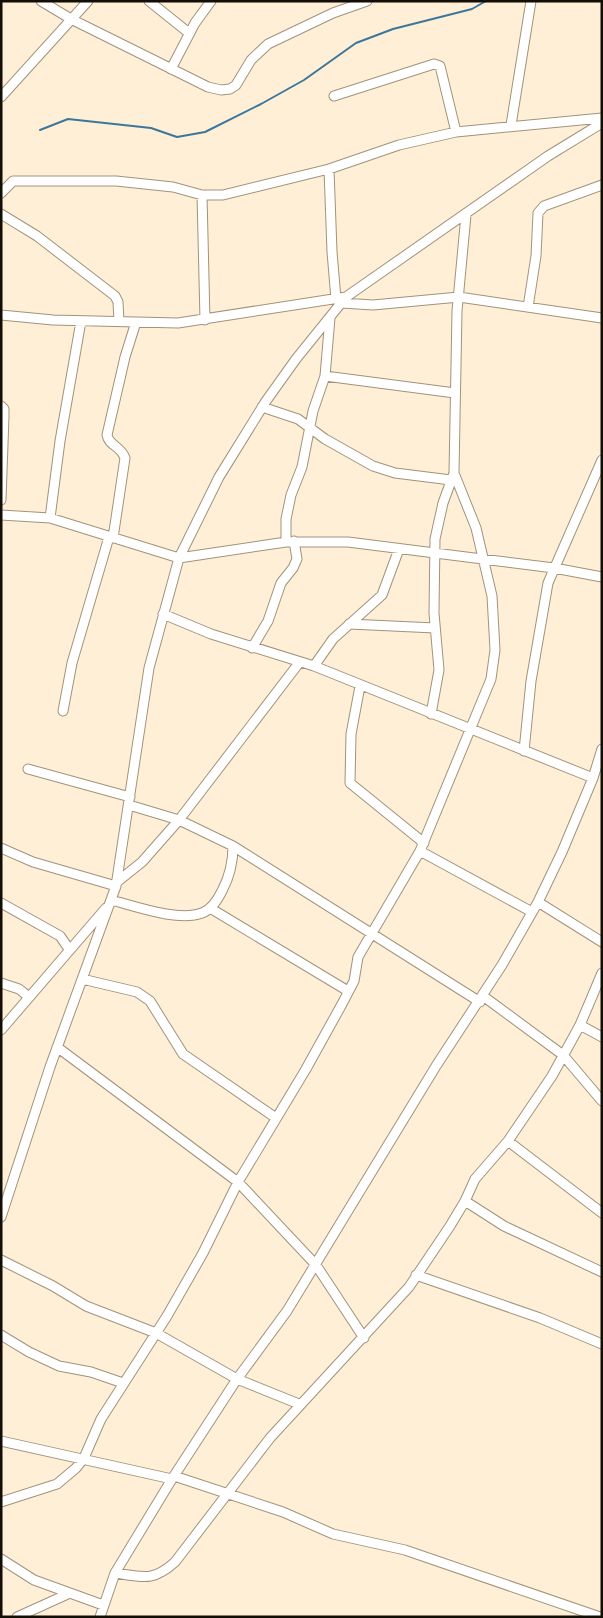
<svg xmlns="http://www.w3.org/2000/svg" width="603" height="1618" viewBox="0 0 603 1618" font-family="Lora,serif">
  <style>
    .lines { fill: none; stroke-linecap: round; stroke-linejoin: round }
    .stream { stroke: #3c779b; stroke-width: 2 }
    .minor-casing { stroke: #a1937b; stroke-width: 11 }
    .minor { stroke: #fff; stroke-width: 9 }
  </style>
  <rect width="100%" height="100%" fill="#ffefd6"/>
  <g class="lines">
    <!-- stream -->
    <path class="stream" d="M40 130 68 119 151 128 177 137 205 132 261 104 304 80 356 43 393 29 472 9 486 1"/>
    <defs>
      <path id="minor" d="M41 1 71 19 208 87 221 90 230 89 236 85 251 60 268 44 333 13 367 1
        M149 1 189 33
        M171 69 195 23 211 1
        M334 96 434 64 440 66 456 132
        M1 97 88 1
        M511 125 531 1
        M329 169 332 252 336 299
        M1 193 13 181H116L173 187 202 195H223L329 169 399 145 456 132 602 118
        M202 195 205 320
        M1 214 37 236 115 296 118 302 119 322
        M342 303 373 305 459 297 602 318
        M528 307 536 256 538 213 544 206 602 185
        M1 315 53 320 178 323 346 297
        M325 376 455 393
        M1 406 4 409V416L1 500
        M262 407 298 419 325 439 373 466 395 473 451 480
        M1 515 50 518 179 558 286 542H348L554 568 602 577
        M50 518 60 441 81 321
        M113 538 125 458C121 446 109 446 107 435L125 357 136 322
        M286 542V519L291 495 302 467 313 411 325 376 330 318
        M163 614 211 634 314 666 593 778
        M349 624 435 628
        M252 648 268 621 281 583 293 568 297 559 294 541
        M314 666 333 639 382 595 399 549
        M360 686 351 734 350 783 424 843
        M63 711 72 663 109 537
        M431 714 439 670 434 613 435 539 443 503 454 473
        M524 751 531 681 548 583 602 460
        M28 769 130 797
        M129 805 179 820 233 846 480 1002
        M1 848 33 862 116 886
        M420 851 532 912
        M117 882 142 862 179 820 299 663
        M111 900C135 906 178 922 202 913 211 910 218 899 222 891 230 876 233 862 233 846
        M538 902 602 942
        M1 903 60 936 69 949
        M210 908 348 991
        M82 979 137 992 150 1001 183 1054 276 1118
        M1 983 19 989 29 997
        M483 996 563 1055 602 1101
        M580 1025 602 1037
        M1 1030 106 908
        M57 1047 238 1182 316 1265 364 1338
        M508 1141 602 1213
        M465 1201 504 1226 602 1272
        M1 1217 50 1067 116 886 149 668 179 558 219 477 266 401 296 359 346 297 548 156 602 123
        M1 1260 53 1286 86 1306 156 1333 237 1379 299 1404
        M416 1275 540 1318 602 1344
        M1 1335 29 1352 59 1366 91 1372 123 1383
        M1 1441 172 1479
        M174 1476 283 1512 333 1534 405 1550 600 1617
        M1 1502 57 1484 76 1468 84 1458 101 1419 167 1316 203 1253 238 1182 306 1069 342 1004 354 981 358 957 420 851 491 679 495 650 492 596 476 528 454 473 457 311 466 215
        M1 1559 34 1580 103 1605
        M115 1573C143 1577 153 1582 175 1562L270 1438 409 1287 450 1226 465 1201 475 1179 508 1141 552 1076 580 1025 602 973
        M17 1617 70 1593
        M100 1617 115 1573 172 1479 237 1379 287 1311 436 1066 502 965 538 902 562 852 593 778 602 749"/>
    </defs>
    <!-- minor casing -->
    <use href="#minor" class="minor-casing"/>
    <!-- minor -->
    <use href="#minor" class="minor"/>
  </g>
  <!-- border -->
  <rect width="603" height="1618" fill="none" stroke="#120d05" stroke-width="5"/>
</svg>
